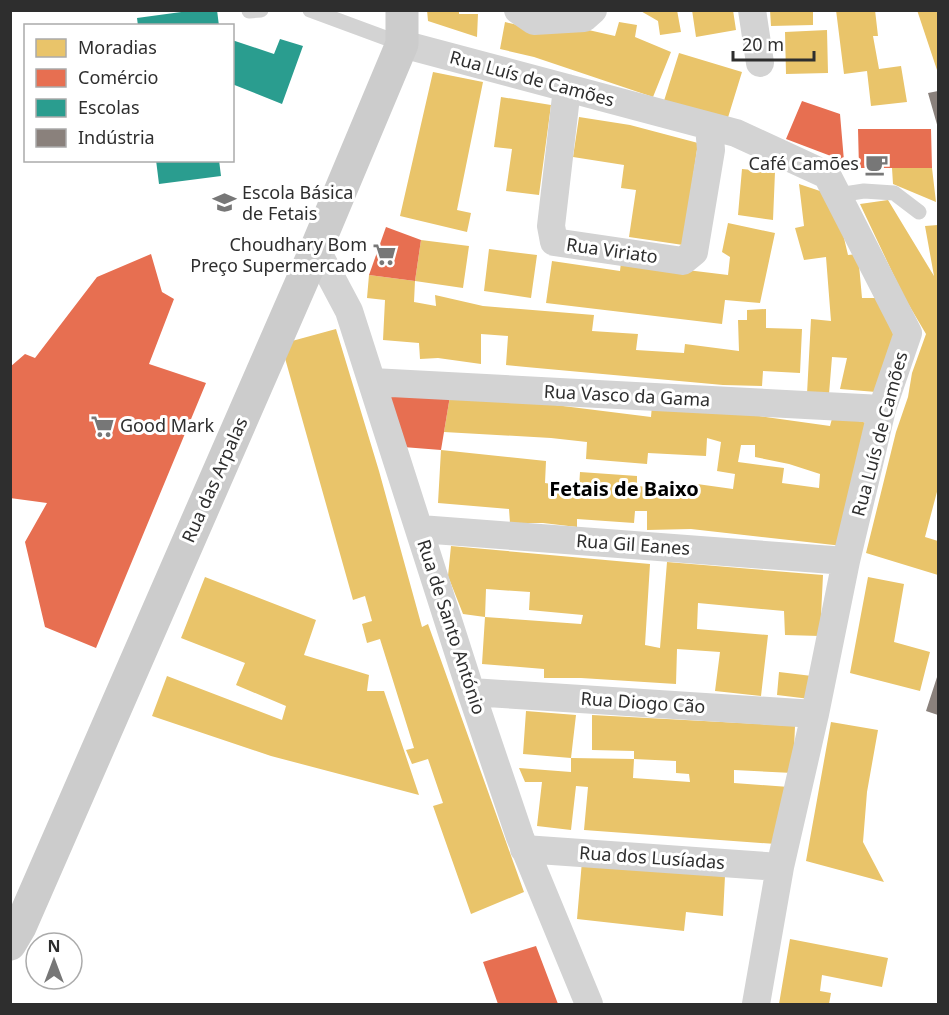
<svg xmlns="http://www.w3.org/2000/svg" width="949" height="1015" viewBox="0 0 949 1015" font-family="'Noto Sans',sans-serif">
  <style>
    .homes { fill: #e9c46a; fill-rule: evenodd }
    .shops { fill: #e76f51 }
    .schools { fill: #2a9d8f }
    .industry { fill: #8a817c }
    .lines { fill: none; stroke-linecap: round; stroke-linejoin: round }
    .lane { stroke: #d3d3d3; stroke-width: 15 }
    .street { stroke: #d3d3d3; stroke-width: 28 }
    .secondary { stroke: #ccc; stroke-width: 33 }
    .labels { text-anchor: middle; stroke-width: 6; stroke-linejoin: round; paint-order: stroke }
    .street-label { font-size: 18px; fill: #2e2e2e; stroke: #fff }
    .poi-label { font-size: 18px; fill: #2e2e2e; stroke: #fff; text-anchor: end }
    .neighbourhood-label { font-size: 20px; font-weight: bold; fill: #000; stroke: #fff }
  </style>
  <rect width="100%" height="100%" fill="#fff"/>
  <!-- homes -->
  <path class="homes" d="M427 10H459V14H478L477 37 428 21Z
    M639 10H677L681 32 660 35 658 21Z
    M692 10H733L736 30 696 37Z
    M770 10H813V25L771 26Z
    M836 10H875L878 36H873L879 69 901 66 907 102 871 106 867 71 844 74Z
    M917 10H938V73Z
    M505 22 540 30 562 24 615 36 619 22 637 25 635 37 671 52 653 97 534 57 500 49Z
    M827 30 828 73 786 74 785 32Z
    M679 53 742 72 726 124 663 104Z
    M433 72 483 82 457 210 471 213 467 232 400 216Z
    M501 97 551 105 539 195 506 191 512 149 494 147Z
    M579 117 630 125 698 143 683 245 629 237 636 190 621 188 624 165 573 157Z
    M892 168H932L936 202 893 184Z
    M742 169 775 172 773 220 738 215Z
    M799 184 823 192 840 221 848 255 858 254 862 298H879L895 339 876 392 840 389 847 358 832 357 829 394H807L811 319 831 321 826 257 804 260 795 228 804 226Z
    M888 200 934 276 925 226 938 225V488L925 537 938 541V575L866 553 896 432 908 397 912 373 926 334 903 295 860 204Z
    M728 223 775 233 760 303 725 300 722 324 546 303 552 261 620 271 621 262 728 275 730 257 722 252Z
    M421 240 469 246 463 288 415 281Z
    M489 249 537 255 531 298 484 291Z
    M369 275 415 281 414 302 436 306 435 295 483 306 594 315 592 331 638 334 636 350 684 353 685 344 739 351 738 320H747V310L766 309V328L802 329 800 373 763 371 762 386 723 385 526 367 506 365 508 336 481 334V364L438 358 420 359 419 343 383 340 385 300 367 298Z
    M336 329 379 471 422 627 428 624 524 892 471 914 433 806 443 803 428 759 412 764 406 750 414 748 380 639 367 643 362 624 372 621 365 596 353 600 281 344Z
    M450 396 555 405 651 417 652 405 759 416 830 426 833 415 867 423 843 546 691 529 647 530V511H635L634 523 577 519V527L543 523H510L509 509 438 503 441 450 546 461 545 483 579 488 580 472 637 476V486L696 491 697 484 733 489 735 474 717 471 721 442 707 438 706 456 648 453 647 464 586 459 587 442 551 438 444 432ZM741 445H755V457L789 464 820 474 819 488 782 483 784 468 738 462Z
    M451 546 650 564 645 645 660 648 667 562 823 575 820 636 785 635 784 611 698 603 697 629 768 635 761 696 715 691 720 652 677 649 676 684 581 678H544V669L482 664 485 617 581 624 583 615 529 610 530 592 486 589 485 617 463 614 448 576Z
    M205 577 316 620 304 655 369 675 367 691H384L419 795 271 756 152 716 167 676 282 720 286 706 236 685 245 663 181 638Z
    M868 577 904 584 894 642 930 652 920 691 850 673Z
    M779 672 812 676 810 699 777 695Z
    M526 711 576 715 571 758 523 754Z
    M592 715 795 726 793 773 734 770V783L789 787 776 844 584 830 588 787 576 786 571 830 537 826 542 782H525L519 768 571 772V758L634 759 633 778 690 782 689 774 676 773V761L634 759V751L592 750Z
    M831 722 878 730 867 792 863 842 884 882 806 861Z
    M582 861 725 876 723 916 686 912 684 931 577 919Z
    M790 939 888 958 882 987 822 975 820 991 831 993 829 1004H779Z"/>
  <!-- shops -->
  <path class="shops" d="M802 101 840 114 844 161 786 139Z
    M858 129H931L932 168H859Z
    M386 227 421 240 415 281 369 275Z
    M151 254 162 292 174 299 149 364 206 383 96 648 45 627 25 542 47 503 10 498V367L25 354 35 358 97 277Z
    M389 391 450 396 441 450 403 447Z
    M536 946 558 1004H498L483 962Z"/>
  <!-- schools -->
  <path class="schools" d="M196 10H217L219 26H138L137 18Z
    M280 39 303 46 282 104 232 84V40L274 54Z
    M156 160H219L221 176 159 184Z"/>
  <!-- industry -->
  <path class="industry" d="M938 91V128L928 93Z
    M938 674V715L926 711Z"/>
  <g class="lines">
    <!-- lane -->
    <path class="lane" d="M310 10 402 44
      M249 11 261 10
      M838 195 864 191 894 193 919 212"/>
    <!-- street -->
    <path class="street" d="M518 10 534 21 584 18 593 10
      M752 10 760 63
      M402 44 736 133 827 175 908 333 882 409 846 561 815 714 780 867 756 1004
      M567 88 551 226 554 242 683 261 694 252 711 150 709 126
      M316 249 349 311 471 692 520 837 589 1004
      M372 382 882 409
      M420 529 846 561
      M471 692 815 714
      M524 849 780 867"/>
    <!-- secondary -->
    <path class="secondary" d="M10 944 20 927 316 249 402 44V10"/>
  </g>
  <!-- icons -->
  <defs>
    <symbol id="cafe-bare" viewBox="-9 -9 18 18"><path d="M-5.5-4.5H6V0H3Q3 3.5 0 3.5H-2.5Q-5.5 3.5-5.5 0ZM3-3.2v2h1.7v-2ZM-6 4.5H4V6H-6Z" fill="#777" stroke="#fff" stroke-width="2.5" paint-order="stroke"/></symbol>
    <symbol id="school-bare" viewBox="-9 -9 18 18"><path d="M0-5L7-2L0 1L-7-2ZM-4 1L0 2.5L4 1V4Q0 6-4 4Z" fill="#777" stroke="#fff" stroke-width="2.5" paint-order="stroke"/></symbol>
    <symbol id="supermarket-bare" viewBox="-9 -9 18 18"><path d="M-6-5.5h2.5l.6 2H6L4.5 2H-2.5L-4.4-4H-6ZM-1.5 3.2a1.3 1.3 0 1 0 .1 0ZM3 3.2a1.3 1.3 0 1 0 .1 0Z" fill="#777" stroke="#fff" stroke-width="2.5" paint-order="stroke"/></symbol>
  </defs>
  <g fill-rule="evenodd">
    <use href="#cafe-bare" x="860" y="148" width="33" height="33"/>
    <use href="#school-bare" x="208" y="186" width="33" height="33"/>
    <use href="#supermarket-bare" x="368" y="238" width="33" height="33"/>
    <use href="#supermarket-bare" x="86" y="410" width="33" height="33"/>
  </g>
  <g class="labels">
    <!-- street labels -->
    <g class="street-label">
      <text transform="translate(532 79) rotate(15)" y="6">Rua Luís de Camões</text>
      <text transform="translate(612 251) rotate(8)" y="6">Rua Viriato</text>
      <text transform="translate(627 396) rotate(3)" y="6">Rua Vasco da Gama</text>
      <text transform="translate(880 434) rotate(-75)" y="6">Rua Luís de Camões</text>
      <text transform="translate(215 480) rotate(-66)" y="6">Rua das Arpalas</text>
      <text transform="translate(633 545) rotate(4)" y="6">Rua Gil Eanes</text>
      <text transform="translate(451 627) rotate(72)" y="6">Rua de Santo António</text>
      <text transform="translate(643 703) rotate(4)" y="6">Rua Diogo Cão</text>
      <text transform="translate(652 858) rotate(4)" y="6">Rua dos Lusíadas</text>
    </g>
    <!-- poi labels -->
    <g class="poi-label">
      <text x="859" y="170">Café Camões</text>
      <text x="242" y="199" text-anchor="start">Escola Básica<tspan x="242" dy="21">de Fetais</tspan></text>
      <text x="367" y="251">Choudhary Bom<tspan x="367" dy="21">Preço Supermercado</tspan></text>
      <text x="120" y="432" text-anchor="start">Good Mark</text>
    </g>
    <!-- neighbourhood labels -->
    <g class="neighbourhood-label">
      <text x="624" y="496">Fetais de Baixo</text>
    </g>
  </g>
  <!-- border -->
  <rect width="949" height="1015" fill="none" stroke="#2e2e2e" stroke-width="24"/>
  <!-- legend -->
  <rect x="24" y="24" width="210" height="138" fill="#ffffff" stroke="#ababab" stroke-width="1.5"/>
  <rect x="36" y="39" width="30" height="18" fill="#e9c46a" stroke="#ababab" stroke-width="1.5"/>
  <text x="78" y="54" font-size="18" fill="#2e2e2e">Moradias</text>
  <rect x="36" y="69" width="30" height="18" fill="#e76f51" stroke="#ababab" stroke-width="1.5"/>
  <text x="78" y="84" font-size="18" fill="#2e2e2e">Comércio</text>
  <rect x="36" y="99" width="30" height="18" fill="#2a9d8f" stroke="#ababab" stroke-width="1.5"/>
  <text x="78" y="114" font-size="18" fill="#2e2e2e">Escolas</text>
  <rect x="36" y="129" width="30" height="18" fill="#8a817c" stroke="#ababab" stroke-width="1.5"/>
  <text x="78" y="144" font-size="18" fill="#2e2e2e">Indústria</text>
  <!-- north arrow -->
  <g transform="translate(54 961)"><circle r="28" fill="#ffffff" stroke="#ababab" stroke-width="1.5"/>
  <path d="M0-4.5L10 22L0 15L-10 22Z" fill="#777777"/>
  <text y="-9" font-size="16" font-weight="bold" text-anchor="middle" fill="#2e2e2e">N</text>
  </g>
  <!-- scale -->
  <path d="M733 51v9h81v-9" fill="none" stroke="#2e2e2e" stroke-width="3"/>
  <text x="742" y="51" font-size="18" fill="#2e2e2e" stroke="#ffffff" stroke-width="4.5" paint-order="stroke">20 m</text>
</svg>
